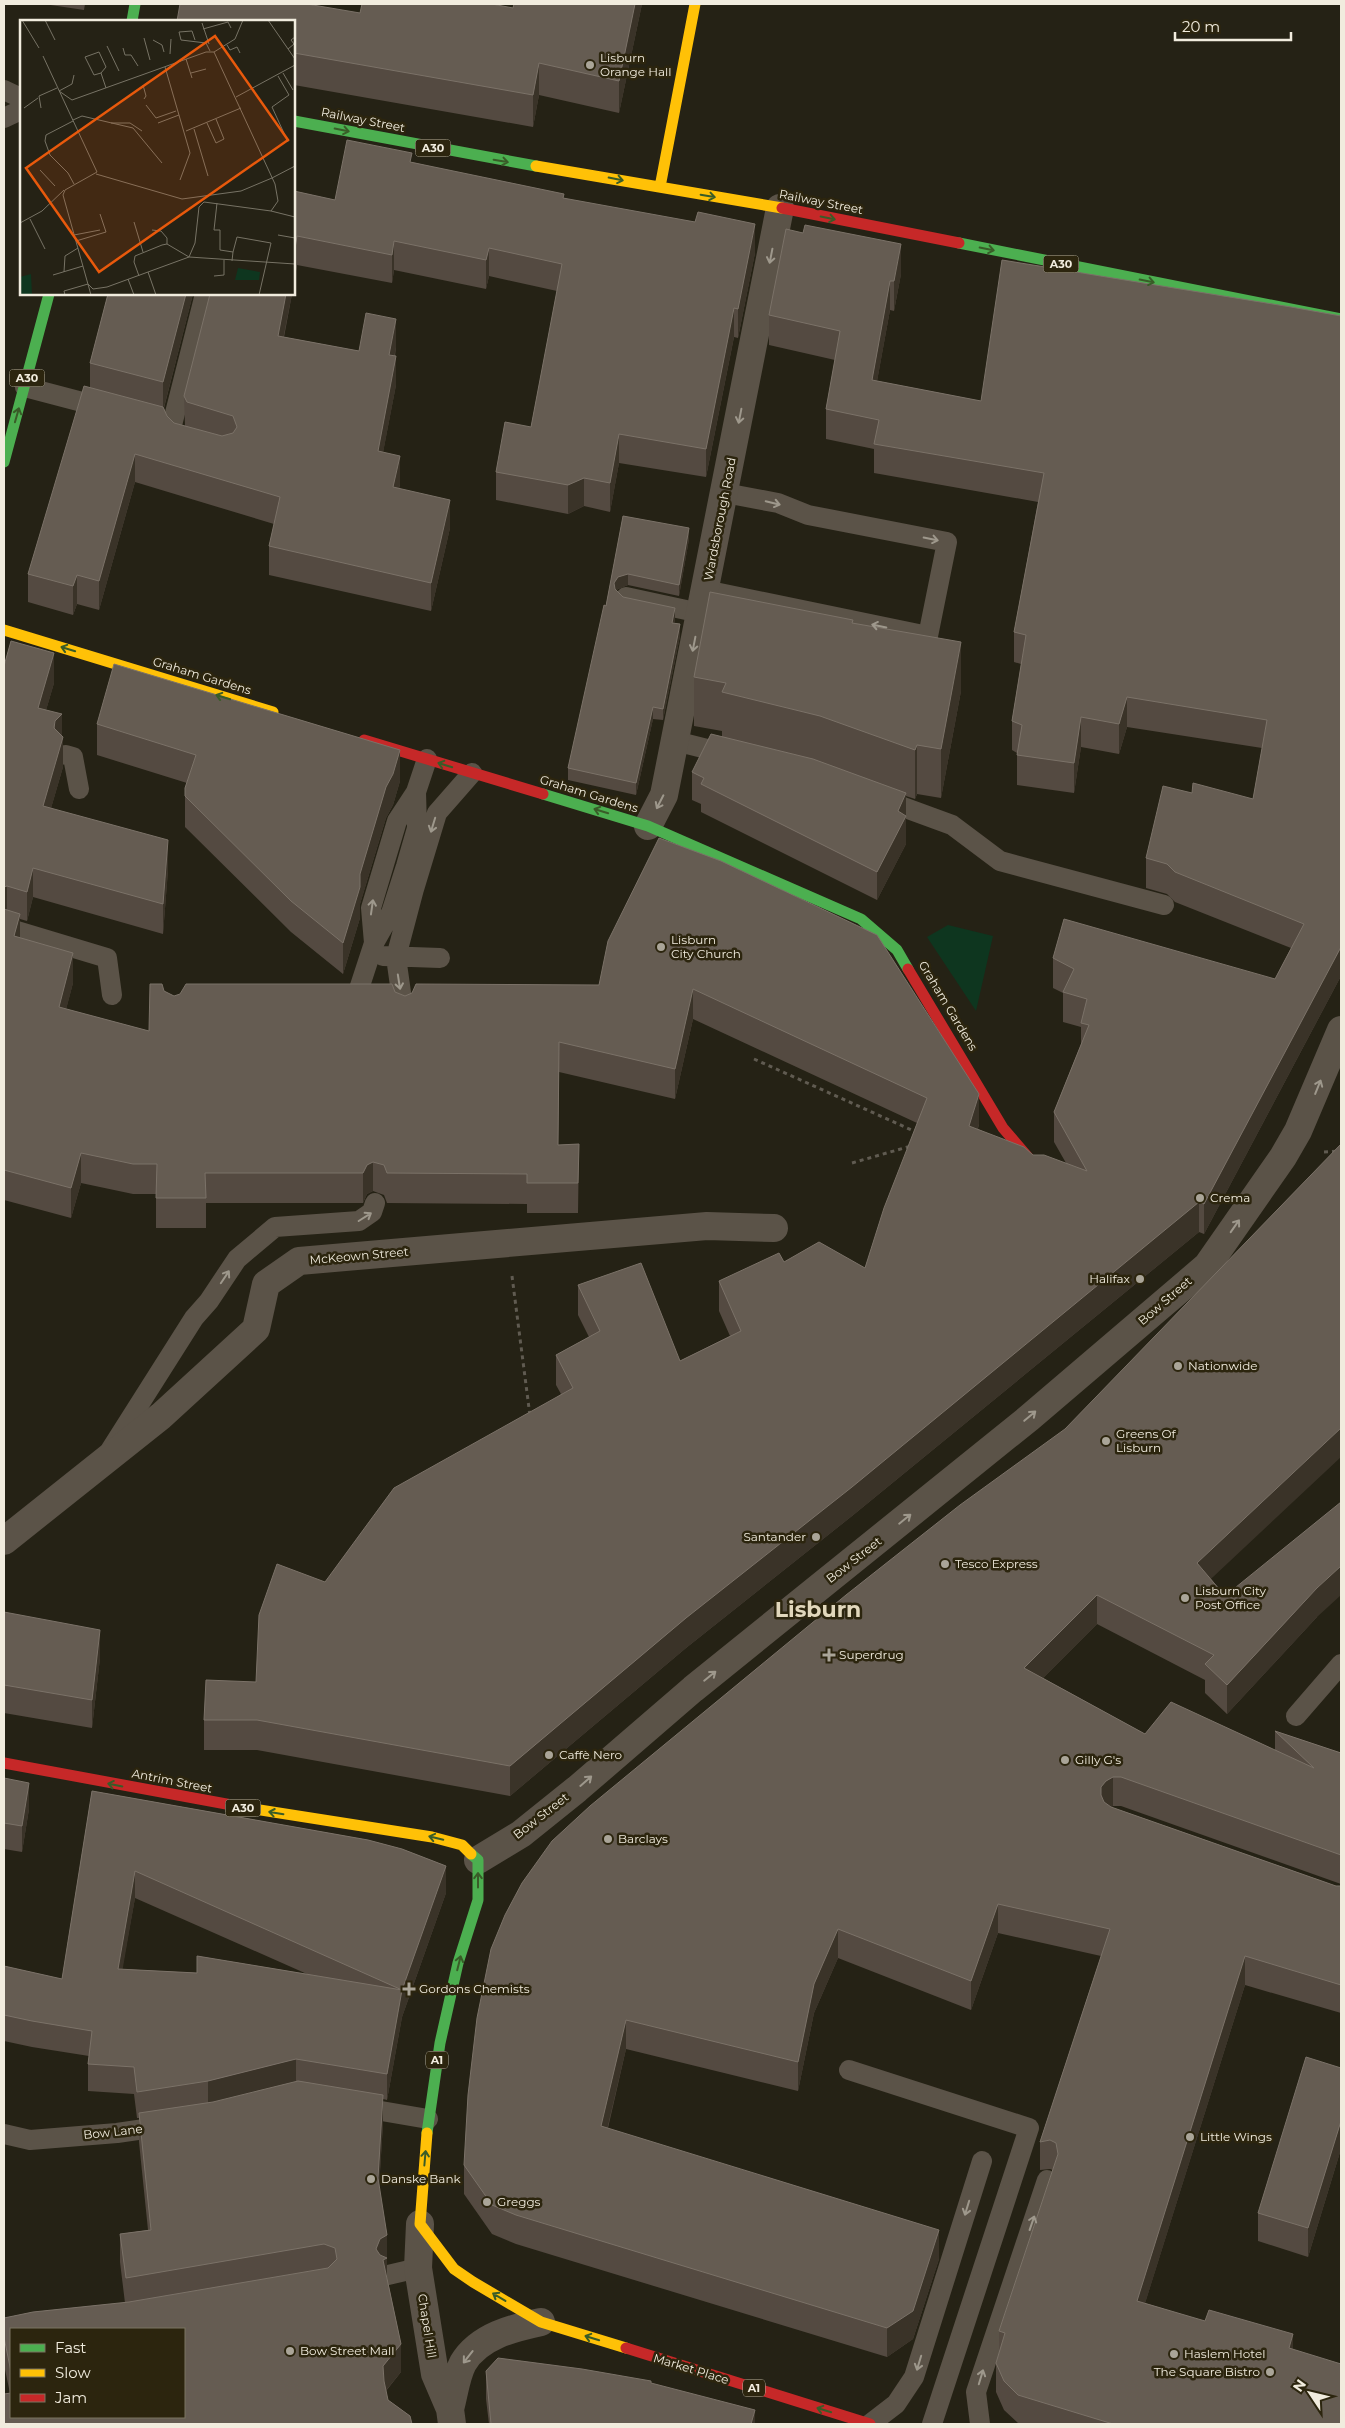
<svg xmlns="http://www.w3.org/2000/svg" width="1345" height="2428" viewBox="0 0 1345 2428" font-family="Montserrat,sans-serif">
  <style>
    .green { fill: #0e361f }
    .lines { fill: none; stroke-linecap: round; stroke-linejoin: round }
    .path { stroke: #605b51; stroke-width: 3; stroke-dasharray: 4 4; stroke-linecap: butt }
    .lane { stroke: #5b5348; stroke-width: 20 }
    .street { stroke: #5b5348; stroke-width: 28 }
    .fast { stroke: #4caf50; stroke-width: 11 }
    .slow { stroke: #ffc107; stroke-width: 11 }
    .jam { stroke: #c62828; stroke-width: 11 }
    .wall { fill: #544a41; fill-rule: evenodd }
    .shaded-wall { fill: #3a3328 }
    .building { fill: #655c52; stroke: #7b7268; fill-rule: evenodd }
    .oneway { stroke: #395c28 }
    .oneway2 { stroke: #9e988c }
    .poi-dot { fill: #aaa598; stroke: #2c250e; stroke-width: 2 }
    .labels { text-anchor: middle; stroke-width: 5; stroke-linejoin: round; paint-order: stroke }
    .shield { fill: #2c250e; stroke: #b6b0a0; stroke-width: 1 }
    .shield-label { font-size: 11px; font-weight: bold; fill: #f1ecde }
    .poi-label { font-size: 12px; fill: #f1ecde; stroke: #2c250e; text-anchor: start }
    .street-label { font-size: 12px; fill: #f1ecde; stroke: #2c250e }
    .town-label { font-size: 22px; font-weight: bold; fill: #e1d7bc; stroke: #2c250e }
    .inset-road { fill: none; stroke: #777365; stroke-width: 1 }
    .view { fill: #e8590c; fill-opacity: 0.15; stroke: #e8590c; stroke-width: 2.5 }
    .inset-edge { fill: none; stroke: #f1ecde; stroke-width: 2.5 }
  </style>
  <rect width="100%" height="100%" fill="#252215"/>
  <!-- green -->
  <path class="green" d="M948 925 993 936 976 1011 927 937Z"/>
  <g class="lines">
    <!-- path -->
    <path class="path" d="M754 1059 916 1132
      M1324 1152 1341 1151
      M852 1163 911 1146
      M512 1276 530 1416"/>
    <!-- lane -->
    <path class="lane" d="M4 90 21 98
      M4 118 21 110
      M25 387 105 408
      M172 425 205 294
      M705 590 928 636 947 542 808 515 778 503 725 493
      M626 597 700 613
      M675 741 731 755
      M66 755 73 757 79 789
      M881 799 952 825 1000 861 1164 905
      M4 927 107 958 112 995
      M374 943 391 913 406 866 417 828 416 792 427 759
      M383 956 440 958
      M346 1001H355L374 943 371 908 397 821 416 792
      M404 1014 396 957 414 889 437 813 472 773
      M111 1449 194 1318 209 1301 237 1259 275 1227 359 1221 372 1212 375 1203
      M1296 1716 1341 1664
      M849 2070 1029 2128 932 2424
      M358 2107 428 2119
      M4 2134 30 2140 117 2133 165 2126
      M388 2275 418 2268
      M870 2424 896 2404 914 2377 982 2161
      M980 2424 976 2392 1047 2180"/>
    <!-- street -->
    <path class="street" d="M648 826 664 795 780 208
      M4 1541 161 1416 256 1329 266 1284 299 1261 707 1226 774 1228
      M478 1860 521 1834 577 1789 693 1689 1029 1418 1207 1266 1283 1157 1298 1131 1341 1030
      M420 2224 418 2268 435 2374 450 2409 452 2424
      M450 2409C454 2395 456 2376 463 2363 479 2336 513 2328 541 2322"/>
    <!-- fast -->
    <path class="fast" d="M132 21 135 4
      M294 121 536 166
      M959 243 1341 319
      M4 462 49 294
      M543 794 648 826 861 919 897 950 908 969
      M427 2133 440 2043 458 1963 478 1900V1860L471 1854"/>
    <!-- slow -->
    <path class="slow" d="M536 166 782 208
      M660 187 695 4
      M4 630 273 712
      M248 1808 432 1837 462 1845 471 1854
      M427 2133 420 2224 454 2269 473 2282 541 2322 626 2348"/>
    <!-- jam -->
    <path class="jam" d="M782 208 959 243
      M364 740 543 794
      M908 969 1003 1128 1039 1170
      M4 1763 248 1808
      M626 2348 870 2424"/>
  </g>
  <!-- wall -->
  <path class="wall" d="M44 4H85L84 10Z
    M514 4H642L619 113 539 95 533 127 294 85V21L360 13 513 8Z
    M412 162 564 198 755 253 738 338 734 337 706 477 619 463 610 512 584 506 568 514 496 500V472L531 427 557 291 489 276 486 289 394 270 392 283 297 265 294 283V191L335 200Z
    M901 274 894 311 890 310 877 381 981 401 1341 316V976L1204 1234 1199 1232 852 1516 686 1648 510 1796 257 1750H204V1720L256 1682 325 1582 561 1394 556 1385V1355L589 1337 578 1315V1285L680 1361 730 1336 719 1311V1281L784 1262 865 1268 917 1123 693 1019 675 1099 559 1072 558 1145 579 1144 578 1213H527V1204L387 1203 384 1195 373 1191 367 1194 363 1203H206V1228H156V1194H133L81 1183 71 1218 4 1200V666L54 683 46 710 62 736 63 767 51 808 168 870 163 934 33 897 27 921 20 919V937L73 983 66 1009 149 1031 164 991 174 996 395 992 405 996 599 985 659 838 979 1124 978 1129 1033 1155 1066 1163 1054 1142V1112L1081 1044V1027L1063 1022V993L1053 988V958L1275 979 1291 948 1175 902 1167 894 1146 888V858L1192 793 1253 799 1262 748 1127 727 1119 754 1081 747 1074 793 1017 785V753L1012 750V721L1021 664 1014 662V632L1038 502 874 473V449L826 439V409L835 360 769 345V315Z
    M108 294H193L164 408 167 416 174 423 185 426 184 396 292 294 284 337 359 351 396 347 395 356 396 385 383 452 400 484 399 489 450 528 431 611 269 575V546L274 524 135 482 99 610 77 604 73 615 28 602V574L90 388V363Z
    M623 516 689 539 679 596 628 585 618 589 616 591 623 597 675 620 674 623 680 636 663 720 653 719 636 795 568 780V768L606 606Z
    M853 623 961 691 941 798 917 794 915 799 906 796V844L877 900 701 812V804L692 800V772L722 737V731L694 726V677Z
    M97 724 400 781 393 805 386 818 360 904V918L343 974 291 932 185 827V788L187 783 97 755Z
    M1211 1579 1225 1596 1317 1617 1227 1714 1205 1693V1680L1097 1624 1043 1678 1145 1734 1275 1750V1731L1341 1753V1884L1121 1806H1113L1111 1807 1336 1886H1341V2013L1245 1985 1145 2303 1293 2349 1341 2424H1021L1018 2423 1004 2410 996 2392V2363L999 2353V2331L1053 2170 1050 2169 1040 2170V2142L1101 1956 998 1933 971 2010 838 1958 814 2013 798 2091 626 2049 608 2128 939 2259 913 2339 887 2357 516 2244 492 2234 464 2194V2165L846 1595Z
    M4 1612 100 1658 92 1728 4 1713Z
    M4 1778 29 1809 22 1852 4 1849Z
    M92 1791 368 1840 402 1849 446 1866V1893L402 2017 387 2100 383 2099V2123L379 2187 387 2235V2277L401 2344V2372L386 2391 388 2400 410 2416 412 2424H4V2394L10 2393 4 2365V2318L33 2312 125 2303 120 2262V2234L148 2230 139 2142V2118H137L134 2094 88 2091V2064L89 2056 32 2047 4 2041V1966L62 1979ZM135 1898 307 1974 197 1956V1973L122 1969ZM11 2329H184V2417H11Z
    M1341 2068V2149L1308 2257 1258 2241V2213Z
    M486 2371 651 2383 755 2424H489L486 2399Z"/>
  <!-- shaded-wall -->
  <path class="shaded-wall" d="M635 4H642L619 113V81Z
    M539 63V95L533 127V95Z
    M755 224V253L738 338V309Z
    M297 236V265L294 283V254Z
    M394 241V270L392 283V255Z
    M901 244V274L894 311V281Z
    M489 248V276L486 289V260Z
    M890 281V310L872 409V380Z
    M186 294H193L163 411V382Z
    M286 294H292L278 364V336Z
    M734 308V337L706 477V449Z
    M396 319V347L389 384V355Z
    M396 356V385L378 479V451Z
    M619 434V463L610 512V483Z
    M135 454V482L99 610V581Z
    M400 456V484L393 516V487Z
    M584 478V506L568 514V485Z
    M450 500V528L431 611V583Z
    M689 528V539L679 596V585Z
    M628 574V585L618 589 614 595V583L618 577Z
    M77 575V604L73 615V586Z
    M675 608V620L672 634V623Z
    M680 624V636L663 720V709Z
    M961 642V691L941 798V749Z
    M54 653V683L38 738V708Z
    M1127 697V727L1119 754V724Z
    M653 707V719L636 795V783Z
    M62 714V741L63 737V767L43 836V806L55 751V721Z
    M1081 717V747L1074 793V763Z
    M917 745V794L915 799V750Z
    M400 750V781L393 805 386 818 360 904V918L343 974V943L360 874 386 787Z
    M906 793V844L877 900V872L898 811Z
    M168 840V870L163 934V904Z
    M33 868V897L27 921V892Z
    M7 886V916H4V887Z
    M20 914V944L14 936Z
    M1341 947V976L1204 1234V1204Z
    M73 953V983L59 1037V1007Z
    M693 989V1019L675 1099V1069Z
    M979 1094V1124L969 1156V1126Z
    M81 1153V1183L71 1218V1188Z
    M373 1162V1191L367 1194 363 1203V1173L367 1165Z
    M1199 1202V1232L852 1516 686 1648 510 1796V1766L686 1618Z
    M1341 1428V1457L1197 1592V1563Z
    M1341 1566V1595L1317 1617 1227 1714V1685L1317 1588Z
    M1097 1595V1624L1024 1697V1668Z
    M100 1630V1658L92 1728V1700Z
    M1113 1777V1806L1106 1810 1101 1795V1787L1106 1781Z
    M29 1783V1809L22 1852V1826Z
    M446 1866V1893L402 2017 387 2100V2074L402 1990Z
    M135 1871V1898L118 1996V1969Z
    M998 1904V1933L971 2010V1981Z
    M838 1929V1958L814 2013 798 2091V2062L814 1984Z
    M1245 1956V1985L1137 2329V2301Z
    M626 2020V2049L601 2155V2126Z
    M296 2059V2085L208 2107V2081Z
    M383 2095V2123L378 2207V2178Z
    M1341 2121V2149L1308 2257V2228Z
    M939 2230V2259L913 2339 887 2357V2328Z
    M387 2235V2286L376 2249 380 2239Z
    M1293 2334V2363L1289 2348Z
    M401 2344V2372L383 2394V2366Z
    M755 2410V2424H751Z"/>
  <!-- building -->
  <path class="building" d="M180 4H307L360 13 362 4H492L513 8 514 4H635L619 81 539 63 533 95 294 53V21H177Z
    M347 140 412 153 410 162 564 194 563 198 695 222 698 212 755 224 738 309 734 308 706 449 619 434 610 483 584 478 568 485 496 472 505 422 531 427 562 264 489 248 486 260 394 241 392 255 297 236 294 254V191L335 200Z
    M805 225 901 244 894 281H890L872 380 981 401 1002 260 1291 307 1341 316V947L1204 1204 1199 1202 852 1487 686 1618 510 1766 257 1720H204L206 1680 256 1682 259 1615 277 1564 325 1582 394 1488 573 1388 556 1355 600 1331 578 1285 641 1263 680 1361 741 1331 719 1281 779 1253 784 1262 819 1242 865 1268 884 1208 927 1098 693 989 675 1069 559 1042 558 1145 579 1144 578 1183H527V1174L387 1173 384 1165 373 1162 367 1165 363 1173H205L206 1198H156L157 1164H133L81 1153 71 1188 4 1170V909L20 914 14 936 73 953 59 1007 149 1031 150 984H162L164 991 174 996 180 994 186 984H392L395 992 405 996 412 993 416 984 599 985 608 941 659 838 721 861 877 935 979 1094 969 1126 1024 1147 1033 1155H1044L1087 1171 1054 1112 1089 1025 1081 1023 1087 999 1063 992 1074 969 1053 958 1064 919 1275 979 1304 924 1175 872 1167 864 1146 858 1163 786 1192 793 1193 783 1253 799 1267 720 1127 697 1119 724 1081 717 1074 763 1017 755 1022 725 1012 721 1026 635 1014 632 1044 473 874 444 879 420 826 409 840 331 769 315 786 229 803 233Z
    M108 294H186L163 382 90 363Z
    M210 294H286L278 336 359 351 366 313 396 319 389 355 396 356 378 451 400 456 393 487 450 500 431 583 269 546 280 497 135 454 99 581 77 575 73 586 28 574 84 386 163 407 167 416 174 423 222 436 233 433 237 427 233 416 187 402 184 396Z
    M623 516 689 528 679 585 628 574 618 577 614 583 615 589 623 597 675 608 672 623 680 624 663 709 653 707 636 783 568 768 604 605 606 606Z
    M710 592 853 620 852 623 961 642 941 749 917 745 915 750 820 716 722 692 726 683 694 677Z
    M11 641 54 653 38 708 62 714 55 721 54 728 63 737 43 806 168 840 163 904 33 868 27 892 7 886 4 887V666Z
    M114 664 400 750 393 774 386 787 360 874V887L343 943 291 901 185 796V788L196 755 97 724Z
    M711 734 813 759 906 793 898 811 906 816 877 872 701 784 704 778 692 772Z
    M1341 1144V1428L1197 1563 1225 1596 1341 1502V1566L1317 1588 1227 1685 1205 1664 1214 1655 1097 1595 1024 1668 1145 1734 1171 1702 1314 1768 1275 1731 1341 1753V1855L1121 1777H1113L1106 1781 1101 1787V1795L1104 1802 1111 1807 1336 1886H1341V1985L1245 1956 1137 2301 1205 2321 1209 2310 1293 2334 1289 2348 1341 2364V2424H1113L1018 2395 1004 2381 996 2363 1005 2333 999 2331 1058 2154 1056 2143 1050 2140 1040 2142 1110 1929 998 1904 971 1981 838 1929 814 1984 798 2062 626 2020 601 2126 939 2230 913 2311 887 2328 516 2215 492 2205 464 2165 468 2095 477 2018 491 1949 505 1915 522 1883 552 1841 590 1806 846 1595 960 1505 1065 1429Z
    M4 1612 100 1630 92 1700 4 1685Z
    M4 1778 29 1783 22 1826 4 1823Z
    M92 1791 368 1840 402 1849 446 1866 402 1990 387 2074 296 2059 208 2081 137 2092 134 2067 88 2064 92 2031 32 2021 4 2015V1966L62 1979ZM135 1871 402 1990 197 1956V1973L118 1969Z
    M1306 2057 1341 2068V2121L1308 2228 1258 2213Z
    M298 2081 383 2095 378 2178 387 2235 380 2239 376 2249 380 2255 387 2258 383 2260 401 2344 383 2366 384 2381 388 2400 410 2416 412 2424H4V2394L11 2393V2417H184V2329H11V2372L4 2337V2318L33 2312 129 2302 328 2268 337 2259 335 2248 324 2244 126 2278 120 2234 151 2230 139 2113 213 2102Z
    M498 2358 582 2369 651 2381V2383L755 2410 751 2424H491L486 2371Z"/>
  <!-- one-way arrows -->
  <defs><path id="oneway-shaft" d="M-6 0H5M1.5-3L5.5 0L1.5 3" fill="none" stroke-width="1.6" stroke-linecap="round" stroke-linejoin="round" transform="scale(1.25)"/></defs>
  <g class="oneway">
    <use href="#oneway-shaft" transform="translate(342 130) rotate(11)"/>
    <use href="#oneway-shaft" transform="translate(501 161) rotate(10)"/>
    <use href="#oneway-shaft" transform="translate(616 179) rotate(11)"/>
    <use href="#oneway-shaft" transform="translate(708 196) rotate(10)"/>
    <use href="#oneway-shaft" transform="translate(828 218) rotate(11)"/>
    <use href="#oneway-shaft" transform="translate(987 249) rotate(11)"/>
    <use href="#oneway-shaft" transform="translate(1147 281) rotate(11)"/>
    <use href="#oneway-shaft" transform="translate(17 415) rotate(-74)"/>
    <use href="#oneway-shaft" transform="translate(68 649) rotate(-163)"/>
    <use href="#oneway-shaft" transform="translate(223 697) rotate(-163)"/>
    <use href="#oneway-shaft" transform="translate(445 765) rotate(-163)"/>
    <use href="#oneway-shaft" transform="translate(601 811) rotate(-163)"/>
    <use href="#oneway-shaft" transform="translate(115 1785) rotate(-169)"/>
    <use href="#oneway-shaft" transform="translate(276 1813) rotate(-171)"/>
    <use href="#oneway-shaft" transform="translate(436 1838) rotate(-166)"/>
    <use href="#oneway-shaft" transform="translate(478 1880) rotate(-90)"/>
    <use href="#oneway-shaft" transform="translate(459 1963) rotate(-76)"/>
    <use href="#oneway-shaft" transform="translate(425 2158) rotate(-85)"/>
    <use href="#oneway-shaft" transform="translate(499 2297) rotate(-149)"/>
    <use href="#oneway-shaft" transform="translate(592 2338) rotate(-163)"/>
    <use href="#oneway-shaft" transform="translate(824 2410) rotate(-163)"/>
  </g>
  <g class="oneway2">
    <use href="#oneway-shaft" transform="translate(771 256) rotate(101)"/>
    <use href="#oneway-shaft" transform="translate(740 416) rotate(101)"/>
    <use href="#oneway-shaft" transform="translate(773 503) rotate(13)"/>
    <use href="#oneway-shaft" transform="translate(931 539) rotate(11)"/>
    <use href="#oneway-shaft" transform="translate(879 626) rotate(-168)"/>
    <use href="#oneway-shaft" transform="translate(694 644) rotate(101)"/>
    <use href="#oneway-shaft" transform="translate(660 802) rotate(117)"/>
    <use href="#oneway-shaft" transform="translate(433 825) rotate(107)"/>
    <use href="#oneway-shaft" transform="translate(372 907) rotate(-82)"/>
    <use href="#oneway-shaft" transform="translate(399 982) rotate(81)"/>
    <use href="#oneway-shaft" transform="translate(1318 1087) rotate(-68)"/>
    <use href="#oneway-shaft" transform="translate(365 1217) rotate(-32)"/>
    <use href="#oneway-shaft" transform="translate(1235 1226) rotate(-55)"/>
    <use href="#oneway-shaft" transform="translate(225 1277) rotate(-56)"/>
    <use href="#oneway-shaft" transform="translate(1030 1416) rotate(-40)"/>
    <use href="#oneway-shaft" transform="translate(905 1519) rotate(-39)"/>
    <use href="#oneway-shaft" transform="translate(710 1676) rotate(-39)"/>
    <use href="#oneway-shaft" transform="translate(586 1781) rotate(-41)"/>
    <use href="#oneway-shaft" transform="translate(967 2208) rotate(107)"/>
    <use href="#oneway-shaft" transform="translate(1032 2223) rotate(-71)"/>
    <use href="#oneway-shaft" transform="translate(468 2357) rotate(128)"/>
    <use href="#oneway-shaft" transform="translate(919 2363) rotate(107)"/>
    <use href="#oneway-shaft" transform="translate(981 2377) rotate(-73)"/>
  </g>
  <!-- markers -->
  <g class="poi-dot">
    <circle cx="590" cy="65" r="5"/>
    <circle cx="661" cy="947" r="5"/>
    <circle cx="1200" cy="1198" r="5"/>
    <circle cx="1140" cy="1279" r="5"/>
    <circle cx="1178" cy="1366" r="5"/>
    <circle cx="1106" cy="1441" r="5"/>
    <circle cx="816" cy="1537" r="5"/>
    <circle cx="945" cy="1564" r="5"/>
    <circle cx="1185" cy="1598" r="5"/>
    <path d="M826.5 1647.5h5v5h5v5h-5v5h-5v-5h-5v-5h5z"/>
    <circle cx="549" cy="1755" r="5"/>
    <circle cx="1065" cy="1760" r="5"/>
    <circle cx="608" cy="1839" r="5"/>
    <path d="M406.5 1981.5h5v5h5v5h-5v5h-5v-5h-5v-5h5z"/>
    <circle cx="1190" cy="2137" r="5"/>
    <circle cx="371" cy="2179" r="5"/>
    <circle cx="487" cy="2202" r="5"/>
    <circle cx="290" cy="2351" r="5"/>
    <circle cx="1174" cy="2354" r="5"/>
    <circle cx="1270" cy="2372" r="5"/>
  </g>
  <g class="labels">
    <!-- shield labels -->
    <g class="shield">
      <rect x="415.5" y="139.5" width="35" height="17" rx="4"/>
      <rect x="1043.5" y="255.5" width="35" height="17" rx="4"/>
      <rect x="9.5" y="369.5" width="35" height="17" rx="4"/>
      <rect x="225.5" y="1799.5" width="35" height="17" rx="4"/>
      <rect x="426" y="2051.5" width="22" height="17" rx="4"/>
      <rect x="743" y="2379.5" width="22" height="17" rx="4"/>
    </g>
    <g class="shield-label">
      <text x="433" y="152">A30</text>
      <text x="1061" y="268">A30</text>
      <text x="27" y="382">A30</text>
      <text x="243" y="1812">A30</text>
      <text x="437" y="2064">A1</text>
      <text x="754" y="2392">A1</text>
    </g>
    <!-- poi labels -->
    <g class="poi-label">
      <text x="600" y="62">Lisburn<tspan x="600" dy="14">Orange Hall</tspan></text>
      <text x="671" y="944">Lisburn<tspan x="671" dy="14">City Church</tspan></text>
      <text x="1210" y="1202">Crema</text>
      <text x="1130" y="1283" text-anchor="end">Halifax</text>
      <text x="1188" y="1370">Nationwide</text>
      <text x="1116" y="1438">Greens Of<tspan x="1116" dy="14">Lisburn</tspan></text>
      <text x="806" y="1541" text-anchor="end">Santander</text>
      <text x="955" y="1568">Tesco Express</text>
      <text x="1195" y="1595">Lisburn City<tspan x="1195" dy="14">Post Office</tspan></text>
      <text x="839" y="1659">Superdrug</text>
      <text x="559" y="1759">Caffè Nero</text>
      <text x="1075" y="1764">Gilly G's</text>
      <text x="618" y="1843">Barclays</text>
      <text x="419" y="1993">Gordons Chemists</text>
      <text x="1200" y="2141">Little Wings</text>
      <text x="381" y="2183">Danske Bank</text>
      <text x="497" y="2206">Greggs</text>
      <text x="300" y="2355">Bow Street Mall</text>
      <text x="1184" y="2358">Haslem Hotel</text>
      <text x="1260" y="2376" text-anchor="end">The Square Bistro</text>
    </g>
    <!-- street labels -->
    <g class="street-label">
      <text transform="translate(363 120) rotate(11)" y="4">Railway Street</text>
      <text transform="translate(821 202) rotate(11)" y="4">Railway Street</text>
      <text transform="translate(720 519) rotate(-79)" y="4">Wardsborough Road</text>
      <text transform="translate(202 676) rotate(17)" y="4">Graham Gardens</text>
      <text transform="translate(589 794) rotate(17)" y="4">Graham Gardens</text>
      <text transform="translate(948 1006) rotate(59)" y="4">Graham Gardens</text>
      <text transform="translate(359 1256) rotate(-5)" y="4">McKeown Street</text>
      <text transform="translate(1165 1301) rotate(-41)" y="4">Bow Street</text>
      <text transform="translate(854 1560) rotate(-38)" y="4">Bow Street</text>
      <text transform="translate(172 1781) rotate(11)" y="4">Antrim Street</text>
      <text transform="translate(541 1816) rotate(-38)" y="4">Bow Street</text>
      <text transform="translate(113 2132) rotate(-6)" y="4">Bow Lane</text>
      <text transform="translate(427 2326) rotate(81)" y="4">Chapel Hill</text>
      <text transform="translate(691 2369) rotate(17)" y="4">Market Place</text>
    </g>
    <!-- town labels -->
    <g class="town-label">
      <text x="818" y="1617">Lisburn</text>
    </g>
  </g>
  <!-- overview -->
  <g transform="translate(20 20)">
    <rect width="275" height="275" fill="#252215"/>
    <path d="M218 248 240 252 239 260H215ZM11 254 12 275H0V257Z" fill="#0e361f"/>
    <path class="inset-road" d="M2 0 19 28M25 0 35 20M248 0 275 39M182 3 189 24M183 9 208 2 211 8M124 18 130 40M133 20 142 25 144 32M175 20 172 11 159 12 161 20 186 23 190 31M207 25 210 30 217 27 220 33M87 26 99 51M103 28 105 35H111L118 46M268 29 274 24 271 20 275 17M194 32 215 19 223 0M150 34 151 19M23 36 77 152 45 170 43 175 71 275M166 39 172 58M145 47 170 133 160 160M81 53 74 55 65 37 79 32 86 47 81 53 86 68M171 53 186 49M263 53 273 70M258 56 269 75 252 87 268 122M123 65 126 76 124 79M39 71 52 64 54 55M39 71 52 80 186 32H194L255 164 258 181 251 191M216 77 275 45M126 85 136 98 156 91M4 88 18 78M21 88 19 76 37 68M53 100 62 96 113 108 142 143M53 101 26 115 25 121 30 135 48 153 54 164M91 103H110L122 111M138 103 159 95M187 103 196 123 204 119 196 99M174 109 188 156M166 111 221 88M20 150 35 166M76 154 162 179 221 171 252 158M252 158 275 146M197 183 194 210H200V230L213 232 212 241M10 199 25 229M114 202 123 232M0 203 22 191 44 170M132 210 141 211 147 218V224M54 215 80 210M258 215 275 218M56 221 86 212 80 194M213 232 217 217 251 223 239 275M169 237 175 223 179 187 184 182 251 191 275 197M44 252 45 236 58 228M128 252 136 275M33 255 63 246M119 256 114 242 115 236 142 225 147 224 169 237M194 256 204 255V240M108 259 114 275M68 264 73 269 87 267 169 237 275 244M45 275 44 271 68 264"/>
    <path class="view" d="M195 16 268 120 79 252 6 148Z"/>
    <rect width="275" height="275" class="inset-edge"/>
  </g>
  <!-- border -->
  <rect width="1345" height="2428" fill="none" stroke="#f1ecde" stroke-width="10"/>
  <!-- legend -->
  <rect x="10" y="2328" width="175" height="90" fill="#2c250e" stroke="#7b7561"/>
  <rect x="20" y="2344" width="25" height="8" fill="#4caf50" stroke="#7b7561"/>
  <text x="55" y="2353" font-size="15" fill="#f1ecde">Fast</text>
  <rect x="20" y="2369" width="25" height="8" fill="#ffc107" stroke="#7b7561"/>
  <text x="55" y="2378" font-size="15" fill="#f1ecde">Slow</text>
  <rect x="20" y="2394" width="25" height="8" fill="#c62828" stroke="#7b7561"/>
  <text x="55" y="2403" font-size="15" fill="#f1ecde">Jam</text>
  <!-- north arrow -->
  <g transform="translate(1310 2393) rotate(305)" stroke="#2c250e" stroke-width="4" paint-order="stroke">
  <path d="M0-4L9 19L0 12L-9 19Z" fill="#f1ecde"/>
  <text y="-8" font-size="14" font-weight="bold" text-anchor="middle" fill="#f1ecde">N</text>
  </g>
  <!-- scale -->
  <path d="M1175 32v8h116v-8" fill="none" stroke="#f1ecde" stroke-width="2.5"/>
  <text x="1182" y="32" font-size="15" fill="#f1ecde" stroke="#2c250e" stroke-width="4" paint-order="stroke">20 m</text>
</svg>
